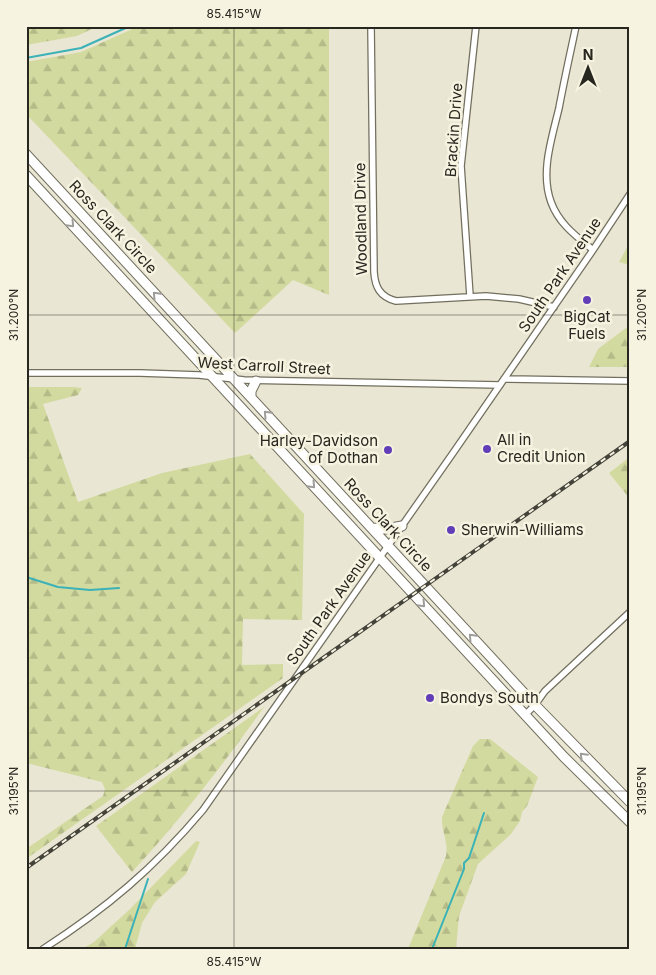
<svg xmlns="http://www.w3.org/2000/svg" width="656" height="975" viewBox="0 0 656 975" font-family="Inter,sans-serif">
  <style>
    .forest { fill: url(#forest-firs) }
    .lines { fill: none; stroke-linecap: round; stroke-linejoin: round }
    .stream { stroke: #3ab2b7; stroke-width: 2 }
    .minor-casing { stroke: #726f5f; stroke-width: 8 }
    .highway-casing { stroke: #726f5f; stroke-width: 11 }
    .minor { stroke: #fff; stroke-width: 5.5 }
    .highway { stroke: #fff; stroke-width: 9 }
    .rail-casing { stroke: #44433a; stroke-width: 4 }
    .rail { stroke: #f6f3e0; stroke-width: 2; stroke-dasharray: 5.5; stroke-linecap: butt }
    .oneway { stroke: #9e9d9a }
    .ticks { fill: none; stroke: #27261f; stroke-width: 1; stroke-opacity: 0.45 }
    .poi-dot { fill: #613eb7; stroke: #f6f3e0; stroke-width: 2 }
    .labels { text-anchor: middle; stroke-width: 5; stroke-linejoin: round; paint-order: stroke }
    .street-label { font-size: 15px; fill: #27261f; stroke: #f6f3e0 }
    .poi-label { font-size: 15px; fill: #27261f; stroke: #f6f3e0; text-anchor: start }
    .neatline { fill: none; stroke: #27261f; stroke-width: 2 }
    .ticks-label { font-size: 12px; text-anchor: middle; fill: #27261f }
  </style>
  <defs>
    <pattern id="forest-firs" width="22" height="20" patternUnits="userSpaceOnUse" patternTransform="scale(1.25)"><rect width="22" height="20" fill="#d3da9f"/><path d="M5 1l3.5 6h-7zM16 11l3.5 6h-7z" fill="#b5bb88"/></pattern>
  </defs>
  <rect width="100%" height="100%" fill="#e9e6d3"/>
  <!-- forest -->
  <path class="forest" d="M26 26H98L77 36 26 45Z
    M139 26H329V295L293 280 235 333 26 114V62L81 52Z
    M630 242V265L619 262Z
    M630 325V367H589L598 349Z
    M26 387H73L82 388 78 395 43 404 78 502 162 473 250 454 304 514 302 620 243 619 242 665 283 664V678L26 859V849L103 796 105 789 102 782 26 763Z
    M630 457V499L609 473Z
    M264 707C223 765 180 820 132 872L96 826Z
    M480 739H490L538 777 527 806 522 812 520 821 511 834 478 864 459 916 456 949H408L446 856C449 842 441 831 442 817L473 746Z
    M196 841 200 842 186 874 155 902 142 923 135 949H82L94 942 130 909Z"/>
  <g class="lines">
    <!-- stream -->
    <path class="stream" d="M26 58 81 48 130 26
      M26 577 58 587 90 590 119 588
      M125 949 148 879
      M432 949 464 869V863L469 858 484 813"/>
    <defs>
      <path id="minor" d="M371 26 374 272C375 287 380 297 396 301L486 296 519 299 554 307
        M576 26C570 54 564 81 559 108 552 138 540 172 551 202 559 224 576 236 593 250
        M470 296 461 166 476 26
        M26 373H140L199 375 244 380 500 385
        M504 379 630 381
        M525 715 535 705 545 691 630 612
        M43 949C107 908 154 868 203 810L453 453 593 250 630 194"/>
      <path id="highway" d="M26 154 535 705 630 802
        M26 175 564 757 630 822
        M251 397V391L256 381
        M372 528 386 529 402 526"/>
    </defs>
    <!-- minor casing -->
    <use href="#minor" class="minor-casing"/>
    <!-- highway casing -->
    <use href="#highway" class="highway-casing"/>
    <!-- minor -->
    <use href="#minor" class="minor"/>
    <!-- highway -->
    <use href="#highway" class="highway"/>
    <defs>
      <path id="rail" d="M26 868 630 441"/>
    </defs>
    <!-- rail casing -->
    <use href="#rail" class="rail-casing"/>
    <!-- rail -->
    <use href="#rail" class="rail"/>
  </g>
  <!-- one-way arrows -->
  <defs><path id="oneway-chevron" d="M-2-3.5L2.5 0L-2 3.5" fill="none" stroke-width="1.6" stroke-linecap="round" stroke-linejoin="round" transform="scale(1.25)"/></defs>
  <g class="oneway">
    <use href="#oneway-chevron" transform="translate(71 224) rotate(47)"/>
    <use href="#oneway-chevron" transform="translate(156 295) rotate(-133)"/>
    <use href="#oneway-chevron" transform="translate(267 414) rotate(-133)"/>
    <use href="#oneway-chevron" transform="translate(312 485) rotate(47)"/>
    <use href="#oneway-chevron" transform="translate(422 604) rotate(47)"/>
    <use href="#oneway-chevron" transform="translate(472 637) rotate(-133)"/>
    <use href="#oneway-chevron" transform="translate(583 756) rotate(-135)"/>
  </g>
  <!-- ticks -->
  <path class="ticks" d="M234 26V949M26 315H630M26 791H630"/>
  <!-- markers -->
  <g class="poi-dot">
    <circle cx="587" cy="300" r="5"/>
    <circle cx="487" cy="449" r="5"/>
    <circle cx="388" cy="450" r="5"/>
    <circle cx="451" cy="530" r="5"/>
    <circle cx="430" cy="698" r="5"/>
  </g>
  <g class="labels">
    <!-- street labels -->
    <g class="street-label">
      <text transform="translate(454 130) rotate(-86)" y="5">Brackin Drive</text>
      <text transform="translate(361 219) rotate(-91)" y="5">Woodland Drive</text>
      <text transform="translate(113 227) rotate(47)" y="5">Ross Clark Circle</text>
      <text transform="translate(560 275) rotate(-56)" y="5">South Park Avenue</text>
      <text transform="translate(264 366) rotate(3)" y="5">West Carroll Street</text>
      <text transform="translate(388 525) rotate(47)" y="5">Ross Clark Circle</text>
      <text transform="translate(329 608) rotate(-55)" y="5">South Park Avenue</text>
    </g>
    <!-- poi labels -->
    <g class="poi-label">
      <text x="587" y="322" text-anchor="middle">BigCat<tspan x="587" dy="17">Fuels</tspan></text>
      <text x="497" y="445">All in<tspan x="497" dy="17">Credit Union</tspan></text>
      <text x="378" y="446" text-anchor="end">Harley-Davidson<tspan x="378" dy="17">of Dothan</tspan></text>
      <text x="461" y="535">Sherwin-Williams</text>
      <text x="440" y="703">Bondys South</text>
    </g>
  </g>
  <!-- border -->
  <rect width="656" height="975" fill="none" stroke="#f6f3e0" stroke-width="55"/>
  <!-- north arrow -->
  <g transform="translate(588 68)" stroke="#f6f3e0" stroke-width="4" paint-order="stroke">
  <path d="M0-4L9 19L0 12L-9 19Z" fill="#27261f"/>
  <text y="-8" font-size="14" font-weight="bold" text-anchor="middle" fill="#27261f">N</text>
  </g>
  <rect x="28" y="28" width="600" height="920" class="neatline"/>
  <g class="ticks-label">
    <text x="234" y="18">85.415°W</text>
    <text transform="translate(14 315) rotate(-90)" y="4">31.200°N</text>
    <text transform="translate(642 315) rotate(-90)" y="4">31.200°N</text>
    <text transform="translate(14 791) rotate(-90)" y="4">31.195°N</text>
    <text transform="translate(642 791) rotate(-90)" y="4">31.195°N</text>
    <text x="234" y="966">85.415°W</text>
  </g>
</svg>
